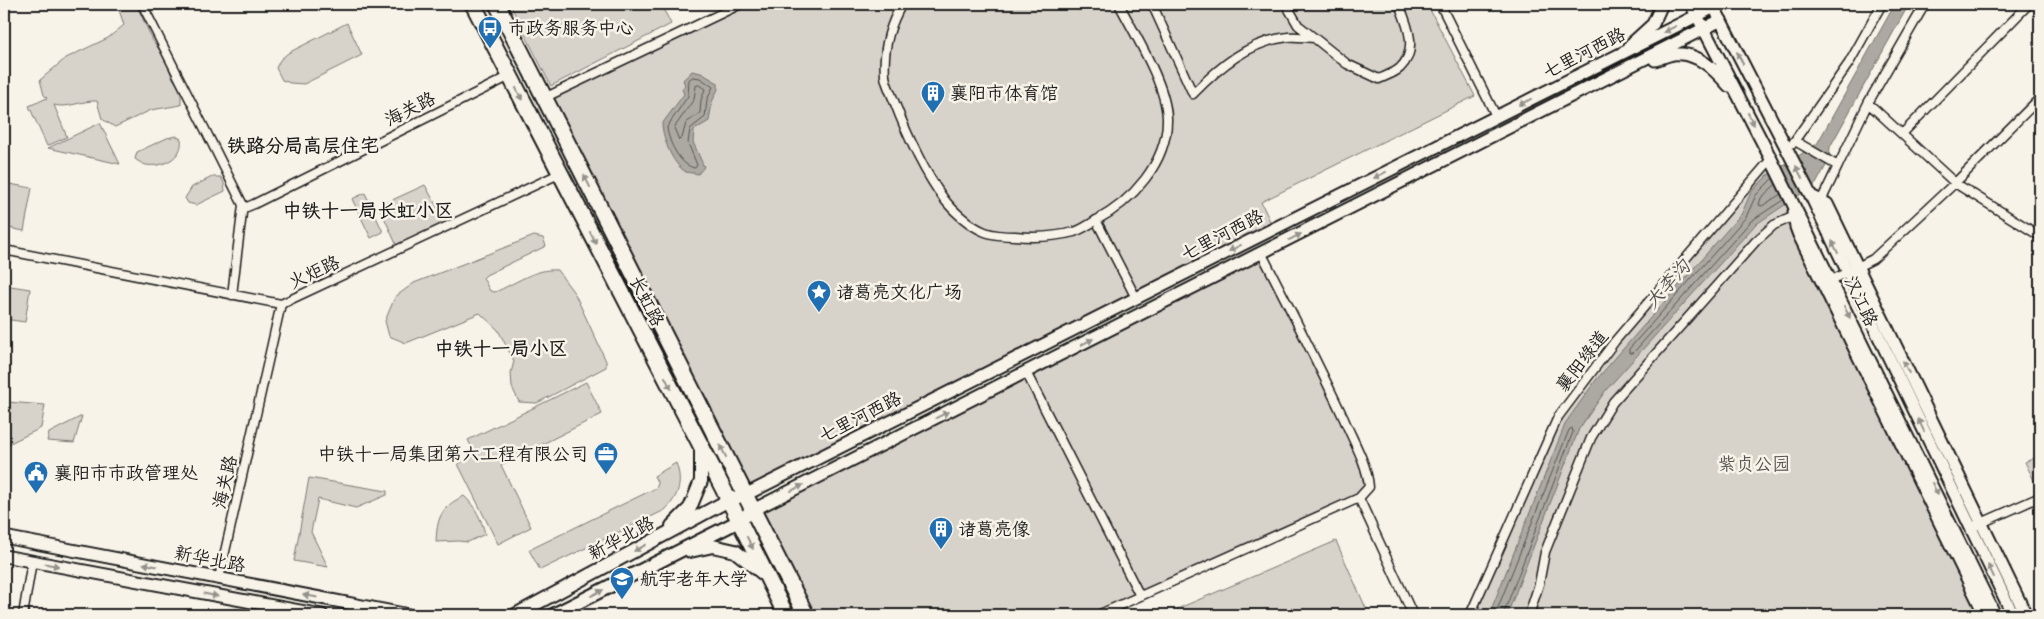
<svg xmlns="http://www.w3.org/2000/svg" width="2044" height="619" viewBox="0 0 2044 619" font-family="Mynerve,'LXGW WenKai TC',sans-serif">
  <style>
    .green { fill: #d7d3cb; stroke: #7a7874 }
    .water { fill: #aca9a2; stroke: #72716c }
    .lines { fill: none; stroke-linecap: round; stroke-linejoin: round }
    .shore { stroke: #565452; stroke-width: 1 }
    .street-casing { stroke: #1c1c1c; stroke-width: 11 }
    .secondary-casing { stroke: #1c1c1c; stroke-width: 15 }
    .primary-casing { stroke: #1c1c1c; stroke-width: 16 }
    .highway-casing { stroke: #1c1c1c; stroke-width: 19 }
    .street { stroke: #f7f3e8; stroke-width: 8 }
    .secondary { stroke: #f7f3e8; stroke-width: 11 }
    .primary { stroke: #f7f3e8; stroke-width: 12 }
    .highway { stroke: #f7f3e8; stroke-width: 15 }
    .oneway { fill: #94928c }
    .labels { text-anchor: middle; stroke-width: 5; stroke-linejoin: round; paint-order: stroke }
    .poi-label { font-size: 18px; fill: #1c1c1c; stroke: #f7f3e8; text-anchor: start }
    .street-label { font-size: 18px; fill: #1c1c1c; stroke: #f7f3e8 }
    .park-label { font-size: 18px; fill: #545351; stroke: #f7f3e8 }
    .neighbourhood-label { font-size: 19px; font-weight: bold; fill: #1c1c1c; stroke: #f7f3e8 }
    .water-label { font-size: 19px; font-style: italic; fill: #565452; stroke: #f7f3e8 }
  </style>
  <rect width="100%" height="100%" fill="#f7f3e8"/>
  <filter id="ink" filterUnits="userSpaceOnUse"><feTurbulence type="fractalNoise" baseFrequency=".02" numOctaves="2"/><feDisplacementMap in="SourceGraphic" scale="10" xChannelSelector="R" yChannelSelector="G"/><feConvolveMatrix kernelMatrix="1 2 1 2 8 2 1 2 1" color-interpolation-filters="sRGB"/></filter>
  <g filter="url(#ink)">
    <!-- green -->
    <path class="green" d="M117 4H136L153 41 166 59 172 77 181 90V105L151 110 115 127 102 119 97 101C82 100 68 109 54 105L67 137 47 146 29 106 47 98 44 95 40 80 66 58 108 38 124 25Z
      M510 4H661L671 24 551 86Z
      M741 4H1427L1475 96 1261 202 1275 232 745 495 544 98Z
      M347 23 362 55 304 84 290 83 282 80 276 68 280 60 288 53Z
      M100 123 120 164 48 148Z
      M176 136 181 139C184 157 163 168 146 165 143 164 139 162 135 159L137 152 167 138Z
      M1771 159 1995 615H1470L1558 417 1615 341Z
      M212 177H221L224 183 225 191 196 205 188 203 185 198 192 187Z
      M4 183 32 188 24 231 4 227Z
      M425 185 441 214V225L397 246 379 206Z
      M365 193 383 232 371 238 352 199Z
      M534 236 543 238 546 246 486 275 483 278 490 291 495 292C515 284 535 268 557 270L575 294 606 361V367L537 403 519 402 512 387 511 373 514 361 498 330 480 313 406 343 389 336 385 321 395 297 414 283Z
      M1262 254 1362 459 1369 487 1359 498 1098 615H806L753 510Z
      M4 285 30 289 25 322 4 319Z
      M586 382 602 414 501 465 531 527 498 544 458 464 476 455 468 440Z
      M7 402 45 405 41 428 4 446V423Z
      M82 416 74 443 47 441 49 433Z
      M2040 456V488L2038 489 2025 462Z
      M676 463C683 482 679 496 665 510L540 570 529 550 656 488 658 484 654 476Z
      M309 478 387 491V495L356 508 318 499 311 532 328 567 294 561Z
      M464 496C475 506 482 520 485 534L468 542 458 541 436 542C437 519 440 507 464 496Z
      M1336 541 1369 615H1180L1177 609Z"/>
    <!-- water -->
    <path class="water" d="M1895 4H1909L1830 147 1829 160 1816 184 1755 225 1606 390 1579 429 1507 615H1489L1566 422 1596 380 1742 213 1751 192 1768 175 1817 144Z
      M692 71 701 73 718 83V89L712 102 709 121 694 130 693 142 704 167 698 174C695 173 689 173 686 172 672 164 663 139 662 124L684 94 682 89 685 85 683 80Z"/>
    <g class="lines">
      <!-- shore -->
      <path class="shore" d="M693 77 700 78 713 87 707 100 705 117 690 129 688 143 697 165 695 168C680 166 668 141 667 127L688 96 689 80Z
        M699 85 705 89 701 100 700 113 686 123 682 138 679 140 674 128 694 99 696 86Z
        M1773 178 1756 195 1746 217 1629 349V353H1633L1751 221 1783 200
        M1776 184 1761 198 1759 205 1762 206 1781 194
        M1495 615 1569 430 1572 428 1573 432 1503 615"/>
      <defs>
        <path id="street" d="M142 4 243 205 232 295
          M902 4C889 26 883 50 885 76 886 84 891 93 894 101 907 135 922 169 944 199 953 211 970 226 985 232 993 235 1005 236 1015 236 1035 238 1054 237 1074 232 1081 230 1088 225 1095 221 1131 202 1168 163 1167 118 1166 84 1135 35 1119 4
          M1152 4 1193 94C1219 67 1250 41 1288 37 1297 36 1306 38 1315 38
          M1286 4 1298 25 1347 64 1379 79C1385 76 1395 73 1400 68 1419 50 1407 24 1399 4
          M1440 4 1496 116
          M544 98 741 4
          M1868 103 1955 183 2040 236
          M1902 134 2029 4
          M1795 141 1838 166 1868 103 1925 4
          M1793 143 1849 63 1882 4
          M1821 201 1838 166
          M243 205 247 207 254 204 510 76
          M1096 220 1136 298
          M4 250 281 304 561 173
          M1828 282 1873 259 1955 183 2040 98
          M1026 372 1140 596
          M1359 498 1413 615
          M1970 528 2040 497
          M219 578 281 304
          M23 615 32 561
          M1098 615 1359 498 1369 487C1367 463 1353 441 1344 419 1318 363 1290 309 1262 254
          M1470 615 1558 417 1615 341 1771 159
          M1529 615 1539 584 1545 552 1591 438 1613 402 1756 241 1774 225 1795 216"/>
        <path id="secondary" d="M1691 4 1771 159 1995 615
          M1717 13 1811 196 2013 615
          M1630 45 1653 24 1662 4
          M1655 60C1661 58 1667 55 1673 54 1698 52 1714 69 1729 86
          M1811 196 1827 204 2026 615
          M1794 212 1796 227 1799 235 1985 615
          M745 495 1714 7
          M753 510 1721 20
          M4 537 409 615
          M4 556 322 615"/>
        <path id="primary" d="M672 526 690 508 701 481V446
          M690 551 713 546 735 551 766 576
          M515 615 729 500 738 497
          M553 615 739 521 753 510"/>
        <path id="highway" d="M473 4 729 500 786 615
          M497 4 806 615"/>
      </defs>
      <!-- street casing -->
      <use href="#street" class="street-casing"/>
      <!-- secondary casing -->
      <use href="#secondary" class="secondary-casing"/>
      <!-- primary casing -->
      <use href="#primary" class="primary-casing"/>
      <!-- highway casing -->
      <use href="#highway" class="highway-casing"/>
      <!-- street -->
      <use href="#street" class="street"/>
      <!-- secondary -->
      <use href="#secondary" class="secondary"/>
      <!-- primary -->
      <use href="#primary" class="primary"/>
      <!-- highway -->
      <use href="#highway" class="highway"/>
    </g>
    <!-- one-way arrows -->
    <defs><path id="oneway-solid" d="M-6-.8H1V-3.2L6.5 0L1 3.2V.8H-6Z" transform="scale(1.25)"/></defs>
    <g class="oneway">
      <use href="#oneway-solid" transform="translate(1670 29) rotate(153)"/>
      <use href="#oneway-solid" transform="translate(1740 58) rotate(-117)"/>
      <use href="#oneway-solid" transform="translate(519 94) rotate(63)"/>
      <use href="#oneway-solid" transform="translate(1525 102) rotate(153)"/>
      <use href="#oneway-solid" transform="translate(1751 119) rotate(63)"/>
      <use href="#oneway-solid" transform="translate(1799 172) rotate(-117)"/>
      <use href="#oneway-solid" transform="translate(1380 175) rotate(153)"/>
      <use href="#oneway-solid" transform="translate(587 181) rotate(-117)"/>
      <use href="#oneway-solid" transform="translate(1295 237) rotate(-27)"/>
      <use href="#oneway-solid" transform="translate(593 238) rotate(63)"/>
      <use href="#oneway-solid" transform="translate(1835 247) rotate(-116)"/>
      <use href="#oneway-solid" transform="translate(1235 248) rotate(153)"/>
      <use href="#oneway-solid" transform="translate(1847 312) rotate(64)"/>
      <use href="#oneway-solid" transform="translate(1087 342) rotate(-27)"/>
      <use href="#oneway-solid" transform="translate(1906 367) rotate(-116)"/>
      <use href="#oneway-solid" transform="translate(668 383) rotate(63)"/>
      <use href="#oneway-solid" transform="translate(942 415) rotate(-27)"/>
      <use href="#oneway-solid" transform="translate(1921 425) rotate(-116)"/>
      <use href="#oneway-solid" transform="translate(723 451) rotate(-117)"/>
      <use href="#oneway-solid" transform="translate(797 488) rotate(-27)"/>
      <use href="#oneway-solid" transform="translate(1935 489) rotate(64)"/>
      <use href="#oneway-solid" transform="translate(750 543) rotate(63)"/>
      <use href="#oneway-solid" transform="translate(640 548) rotate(152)"/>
      <use href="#oneway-solid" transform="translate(52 565) rotate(11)"/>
      <use href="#oneway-solid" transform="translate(150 565) rotate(-169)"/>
      <use href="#oneway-solid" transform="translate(1991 571) rotate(-116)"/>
      <use href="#oneway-solid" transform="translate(597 593) rotate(-27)"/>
      <use href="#oneway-solid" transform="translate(211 595) rotate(11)"/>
      <use href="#oneway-solid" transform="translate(310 596) rotate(-169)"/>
    </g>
  </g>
  <!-- icons -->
  <defs>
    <symbol id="bus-pin" viewBox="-11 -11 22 30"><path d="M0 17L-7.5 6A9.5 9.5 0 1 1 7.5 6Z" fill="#1f6fb2" stroke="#f7f3e8"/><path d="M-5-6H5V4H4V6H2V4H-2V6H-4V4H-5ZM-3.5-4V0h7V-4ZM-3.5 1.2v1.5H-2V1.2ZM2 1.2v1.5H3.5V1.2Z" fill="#fff"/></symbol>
    <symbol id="building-pin" viewBox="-11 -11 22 30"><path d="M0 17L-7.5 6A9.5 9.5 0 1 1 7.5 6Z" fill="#1f6fb2" stroke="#f7f3e8"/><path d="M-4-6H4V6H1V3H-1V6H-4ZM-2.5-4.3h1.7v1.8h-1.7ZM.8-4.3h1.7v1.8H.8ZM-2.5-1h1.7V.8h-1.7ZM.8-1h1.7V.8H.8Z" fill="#fff"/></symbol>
    <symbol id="sight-pin" viewBox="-11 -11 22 30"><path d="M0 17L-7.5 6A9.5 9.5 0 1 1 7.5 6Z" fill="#1f6fb2" stroke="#f7f3e8"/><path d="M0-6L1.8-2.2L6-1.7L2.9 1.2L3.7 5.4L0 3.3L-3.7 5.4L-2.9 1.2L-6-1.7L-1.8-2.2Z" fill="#fff"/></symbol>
    <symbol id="office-pin" viewBox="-11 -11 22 30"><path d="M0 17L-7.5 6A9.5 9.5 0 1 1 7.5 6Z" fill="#1f6fb2" stroke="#f7f3e8"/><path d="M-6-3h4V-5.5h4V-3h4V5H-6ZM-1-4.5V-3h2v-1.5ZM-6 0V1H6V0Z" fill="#fff"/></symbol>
    <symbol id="civic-pin" viewBox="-11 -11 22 30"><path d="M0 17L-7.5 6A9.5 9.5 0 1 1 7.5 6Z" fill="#1f6fb2" stroke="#f7f3e8"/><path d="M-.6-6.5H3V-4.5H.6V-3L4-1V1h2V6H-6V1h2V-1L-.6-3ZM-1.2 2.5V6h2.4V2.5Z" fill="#fff"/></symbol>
    <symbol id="university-pin" viewBox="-11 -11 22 30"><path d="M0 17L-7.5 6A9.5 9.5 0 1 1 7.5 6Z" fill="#1f6fb2" stroke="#f7f3e8"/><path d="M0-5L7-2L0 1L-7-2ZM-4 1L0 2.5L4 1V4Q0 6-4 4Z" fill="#fff"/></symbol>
  </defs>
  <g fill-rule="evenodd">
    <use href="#bus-pin" x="476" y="14" width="28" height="38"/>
    <use href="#building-pin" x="919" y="79" width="28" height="38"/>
    <use href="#sight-pin" x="805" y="278" width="28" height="38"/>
    <use href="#office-pin" x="592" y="440" width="28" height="38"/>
    <use href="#civic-pin" x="22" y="459" width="28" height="38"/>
    <use href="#building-pin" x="927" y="515" width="28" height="38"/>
    <use href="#university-pin" x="608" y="565" width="28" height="38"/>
  </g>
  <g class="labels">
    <!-- poi labels -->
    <g class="poi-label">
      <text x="508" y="34">市政务服务中心</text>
      <text x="950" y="99">襄阳市体育馆</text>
      <text x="836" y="298">诸葛亮文化广场</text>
      <text x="588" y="460" text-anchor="end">中铁十一局集团第六工程有限公司</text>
      <text x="54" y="479">襄阳市市政管理处</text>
      <text x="958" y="535">诸葛亮像</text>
      <text x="640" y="585">航宇老年大学</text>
    </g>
    <!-- street labels -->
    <g class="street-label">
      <text transform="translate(1584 53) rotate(-27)" y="6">七里河西路</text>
      <text transform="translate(410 109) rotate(-27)" y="6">海关路</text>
      <text transform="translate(1222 235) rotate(-27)" y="6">七里河西路</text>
      <text transform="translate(314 272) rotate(-25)" y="6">火炬路</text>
      <text transform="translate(647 301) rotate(63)" y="6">长虹路</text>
      <text transform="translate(1861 301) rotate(64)" y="6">汉江路</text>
      <text transform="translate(1582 361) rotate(-52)" y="6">襄阳绿道</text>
      <text transform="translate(860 417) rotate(-27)" y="6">七里河西路</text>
      <text transform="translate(225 482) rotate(-77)" y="6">海关路</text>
      <text transform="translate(621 538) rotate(-28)" y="6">新华北路</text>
      <text transform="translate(210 559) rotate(11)" y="6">新华北路</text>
    </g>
    <!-- park labels -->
    <g class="park-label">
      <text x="1754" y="470">紫贞公园</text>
    </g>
    <!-- neighbourhood labels -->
    <g class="neighbourhood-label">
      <text x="303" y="152">铁路分局高层住宅</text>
      <text x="368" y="217">中铁十一局长虹小区</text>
      <text x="501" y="355">中铁十一局小区</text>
    </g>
    <!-- water labels -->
    <g class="water-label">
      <text transform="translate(1667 284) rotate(-48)" y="7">大李沟</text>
    </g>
  </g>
  <!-- margin -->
  <rect width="2044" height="619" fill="none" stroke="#f7f3e8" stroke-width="20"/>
  <rect x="10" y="10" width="2024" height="599" fill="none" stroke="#1c1c1c" stroke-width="2" filter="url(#ink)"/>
</svg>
